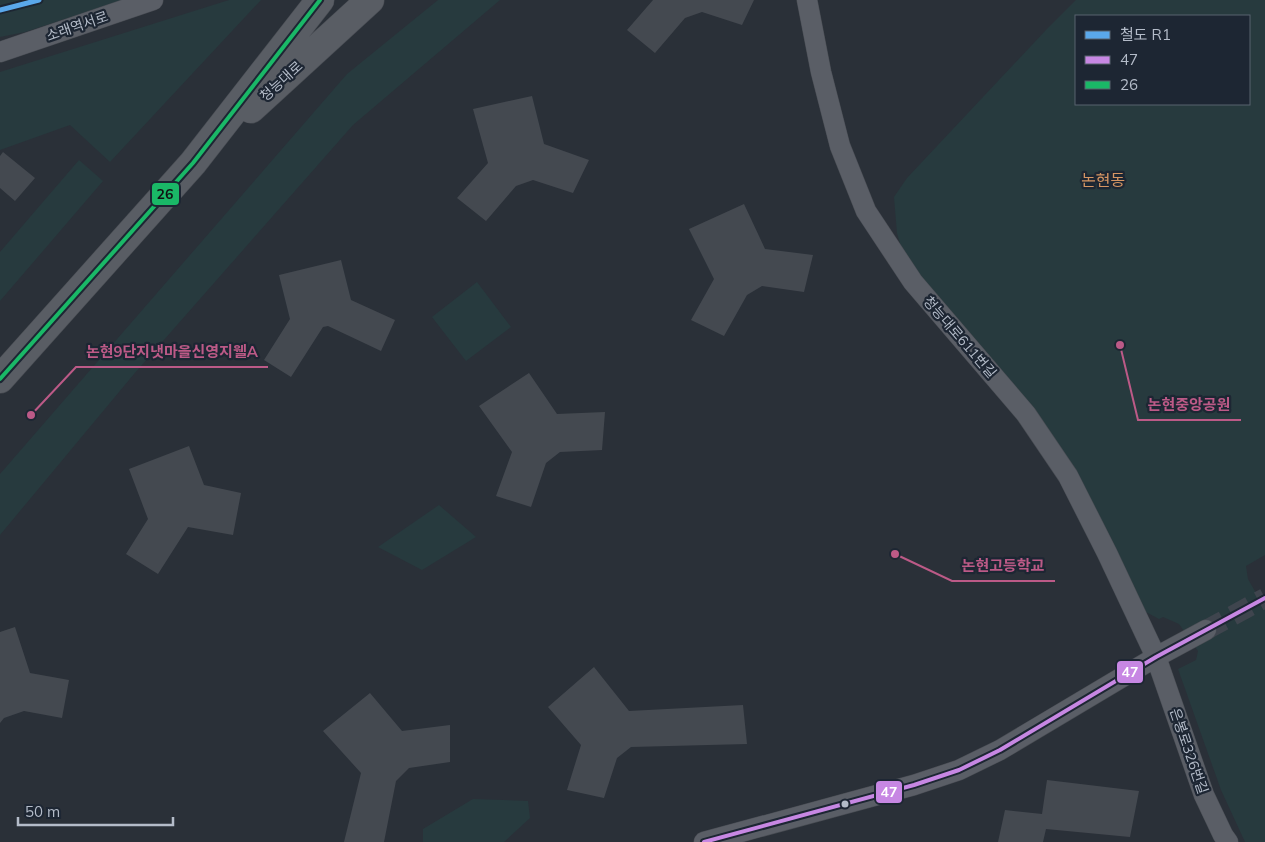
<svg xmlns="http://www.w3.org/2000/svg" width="1265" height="842" viewBox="0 0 1265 842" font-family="Mulish,'Noto Sans KR',sans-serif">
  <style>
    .green { fill: #273a3e; fill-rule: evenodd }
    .building { fill: #444950 }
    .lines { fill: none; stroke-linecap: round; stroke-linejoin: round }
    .street-tunnel { stroke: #3f454e; stroke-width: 20; stroke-dasharray: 20 10; stroke-linecap: butt }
    .street-casing { stroke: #484c53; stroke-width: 21 }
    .secondary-casing { stroke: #484c53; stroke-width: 29 }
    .street { stroke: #5a5e66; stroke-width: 20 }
    .secondary { stroke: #595d64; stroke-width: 28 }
    .bus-1-casing { stroke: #1d2633; stroke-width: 8 }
    .bus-2-casing { stroke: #1d2633; stroke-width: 8 }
    .bus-1 { stroke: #c787e3; stroke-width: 4 }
    .bus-2 { stroke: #1ab867; stroke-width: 4 }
    .rail-1-casing { stroke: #1d2633; stroke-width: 9 }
    .rail-1 { stroke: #5aa8eb; stroke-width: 5 }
    .bus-dot { fill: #b4bcc9; stroke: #1d2633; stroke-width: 2 }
    .labels { text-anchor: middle; stroke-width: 4.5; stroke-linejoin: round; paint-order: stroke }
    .street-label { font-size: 14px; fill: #b4bcc9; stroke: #1d2633 }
    .quarter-label { font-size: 16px; fill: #d59563; stroke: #1d2633 }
    .leader { fill: none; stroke: #bc5a87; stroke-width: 2 }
    .callout-dot { fill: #bc5a87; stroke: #1d2633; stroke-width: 2 }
    .callout-label { font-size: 15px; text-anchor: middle; font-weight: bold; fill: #bc5a87; stroke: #1d2633; stroke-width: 4.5; stroke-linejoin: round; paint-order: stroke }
    .line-badge { stroke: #1d2633; stroke-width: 2 }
    .badge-label { font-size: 14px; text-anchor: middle; font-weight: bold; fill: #fff }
    .pale-badge-label { font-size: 14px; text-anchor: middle; font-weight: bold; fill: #111 }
  </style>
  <rect width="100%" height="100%" fill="#2a3038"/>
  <!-- green -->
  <path class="green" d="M0 0H123L25 32 0 37Z
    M229 0H261L110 162 70 125 0 150V72Z
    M438 0H500L353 125 134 374 0 535V474L347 74Z
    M1076 0H1265V555L1246 566 1248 579 1265 609V842H1245L1221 790 1178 669 1196 660 1198 651 1179 624 1163 617 1159 619 1146 612 1074 472 904 257 897 233 894 197 907 178 1046 30ZM1076 16H1249V104H1076Z
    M79 160 103 181 0 301V252Z
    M477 282 511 327 466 361 432 317Z
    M439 505 476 537 422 570 378 547Z
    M473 799 528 801 530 818 504 842H423V829Z"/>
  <!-- building -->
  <path class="building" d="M653 0H754L742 25 702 12 685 18 655 53 627 30Z
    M532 96 544 144 589 160 573 193 533 180 516 186 486 221 457 198 488 163 473 109Z
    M3 152 35 178 15 201 0 188V156Z
    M744 204 765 249 813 255 804 292 762 286 747 295 724 336 691 320 714 279 689 229Z
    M341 260 351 300 395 320 381 351 328 326 323 327 291 377 264 360 290 319 279 275Z
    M529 373 557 414 605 412 602 450 560 452 546 463 531 507 496 496 512 452 479 406Z
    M189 446 204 485 241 493 233 535 188 527 158 574 126 554 148 519 129 469Z
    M15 627 30 673 69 680 62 718 24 711 4 718 0 723V632Z
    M594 667 629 711 743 705 747 744 631 747 617 758 604 798 567 790 581 745 548 707Z
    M370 693 402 731 450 725V762L409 768 396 781 384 842H344L361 773 323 731Z
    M1047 780 1139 791 1130 837 1046 829 1043 842H998L1005 810 1042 814Z"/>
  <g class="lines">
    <!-- street-tunnel -->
    <path class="street-tunnel" d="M1206 630 1265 598"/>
    <defs>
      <path id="street" d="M807 0 821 72 840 146 866 211 913 282 1026 414 1068 476 1107 553 1156 657 1204 795 1223 835 1228 842
        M0 52 153 0
        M704 842 914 785 959 770 1000 750 1156 657 1206 630"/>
      <path id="secondary" d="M251 109 370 0
        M0 379 193 163 320 0"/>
    </defs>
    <!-- street casing -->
    <use href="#street" class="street-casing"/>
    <!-- secondary casing -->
    <use href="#secondary" class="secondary-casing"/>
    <!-- street -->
    <use href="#street" class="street"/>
    <!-- secondary -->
    <use href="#secondary" class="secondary"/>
    <defs>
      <path id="bus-1" d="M704 842 914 785 959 770 1000 750 1156 657 1265 598"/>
      <path id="bus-2" d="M0 379 193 163 320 0"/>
    </defs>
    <!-- bus-1 casing -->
    <use href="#bus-1" class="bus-1-casing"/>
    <!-- bus-2 casing -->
    <use href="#bus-2" class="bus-2-casing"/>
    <!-- bus-1 -->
    <use href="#bus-1" class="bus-1"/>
    <!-- bus-2 -->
    <use href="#bus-2" class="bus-2"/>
    <defs>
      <path id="rail-1" d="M0 10 39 0"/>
    </defs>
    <!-- rail-1 casing -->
    <use href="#rail-1" class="rail-1-casing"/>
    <!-- rail-1 -->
    <use href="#rail-1" class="rail-1"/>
  </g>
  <!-- markers -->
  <circle class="bus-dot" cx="845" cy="804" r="4.5"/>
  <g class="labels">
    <!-- street labels -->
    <g class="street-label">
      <text transform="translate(77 26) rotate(-19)" y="5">소래역서로</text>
      <text transform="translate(281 81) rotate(-42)" y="5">청능대로</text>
      <text transform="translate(960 337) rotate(49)" y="5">청능대로611번길</text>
      <text transform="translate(1189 751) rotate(71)" y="5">은봉로326번길</text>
    </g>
    <!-- quarter labels -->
    <g class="quarter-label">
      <text x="1103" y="186">논현동</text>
    </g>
  </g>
  <!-- callouts -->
  <path class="leader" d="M31 415L76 367H268M1120 345L1138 420H1241M895 554L952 581H1055"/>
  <g class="callout-dot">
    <circle cx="31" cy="415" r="5"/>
    <circle cx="1120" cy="345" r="5"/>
    <circle cx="895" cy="554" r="5"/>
  </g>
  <g class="callout-label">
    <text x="172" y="357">논현9단지냇마을신영지웰A</text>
    <text x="1189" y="410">논현중앙공원</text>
    <text x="1003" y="571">논현고등학교</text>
  </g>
  <g class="line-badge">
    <rect x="151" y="182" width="29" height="24" rx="5" fill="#1ab867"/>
    <rect x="1116" y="660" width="28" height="24" rx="5" fill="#c787e3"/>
    <rect x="875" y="780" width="28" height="24" rx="5" fill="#c787e3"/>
  </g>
  <g class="badge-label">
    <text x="1130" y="677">47</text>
    <text x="889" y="797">47</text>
  </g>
  <g class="pale-badge-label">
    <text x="165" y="199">26</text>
  </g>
  <!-- legend -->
  <rect x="1075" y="15" width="175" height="90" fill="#1d2633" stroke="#59626f"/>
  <rect x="1085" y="31" width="25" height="8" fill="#5aa8eb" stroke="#59626f"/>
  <text x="1120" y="40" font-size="15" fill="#b4bcc9">철도 R1</text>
  <rect x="1085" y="56" width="25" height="8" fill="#c787e3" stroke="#59626f"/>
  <text x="1120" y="65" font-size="15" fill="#b4bcc9">47</text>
  <rect x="1085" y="81" width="25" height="8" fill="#1ab867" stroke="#59626f"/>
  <text x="1120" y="90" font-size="15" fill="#b4bcc9">26</text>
  <!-- scale -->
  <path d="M18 817v8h155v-8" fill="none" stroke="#b4bcc9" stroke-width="2.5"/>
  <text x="25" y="817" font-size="15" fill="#b4bcc9" stroke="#1d2633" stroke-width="4" paint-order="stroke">50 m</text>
</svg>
